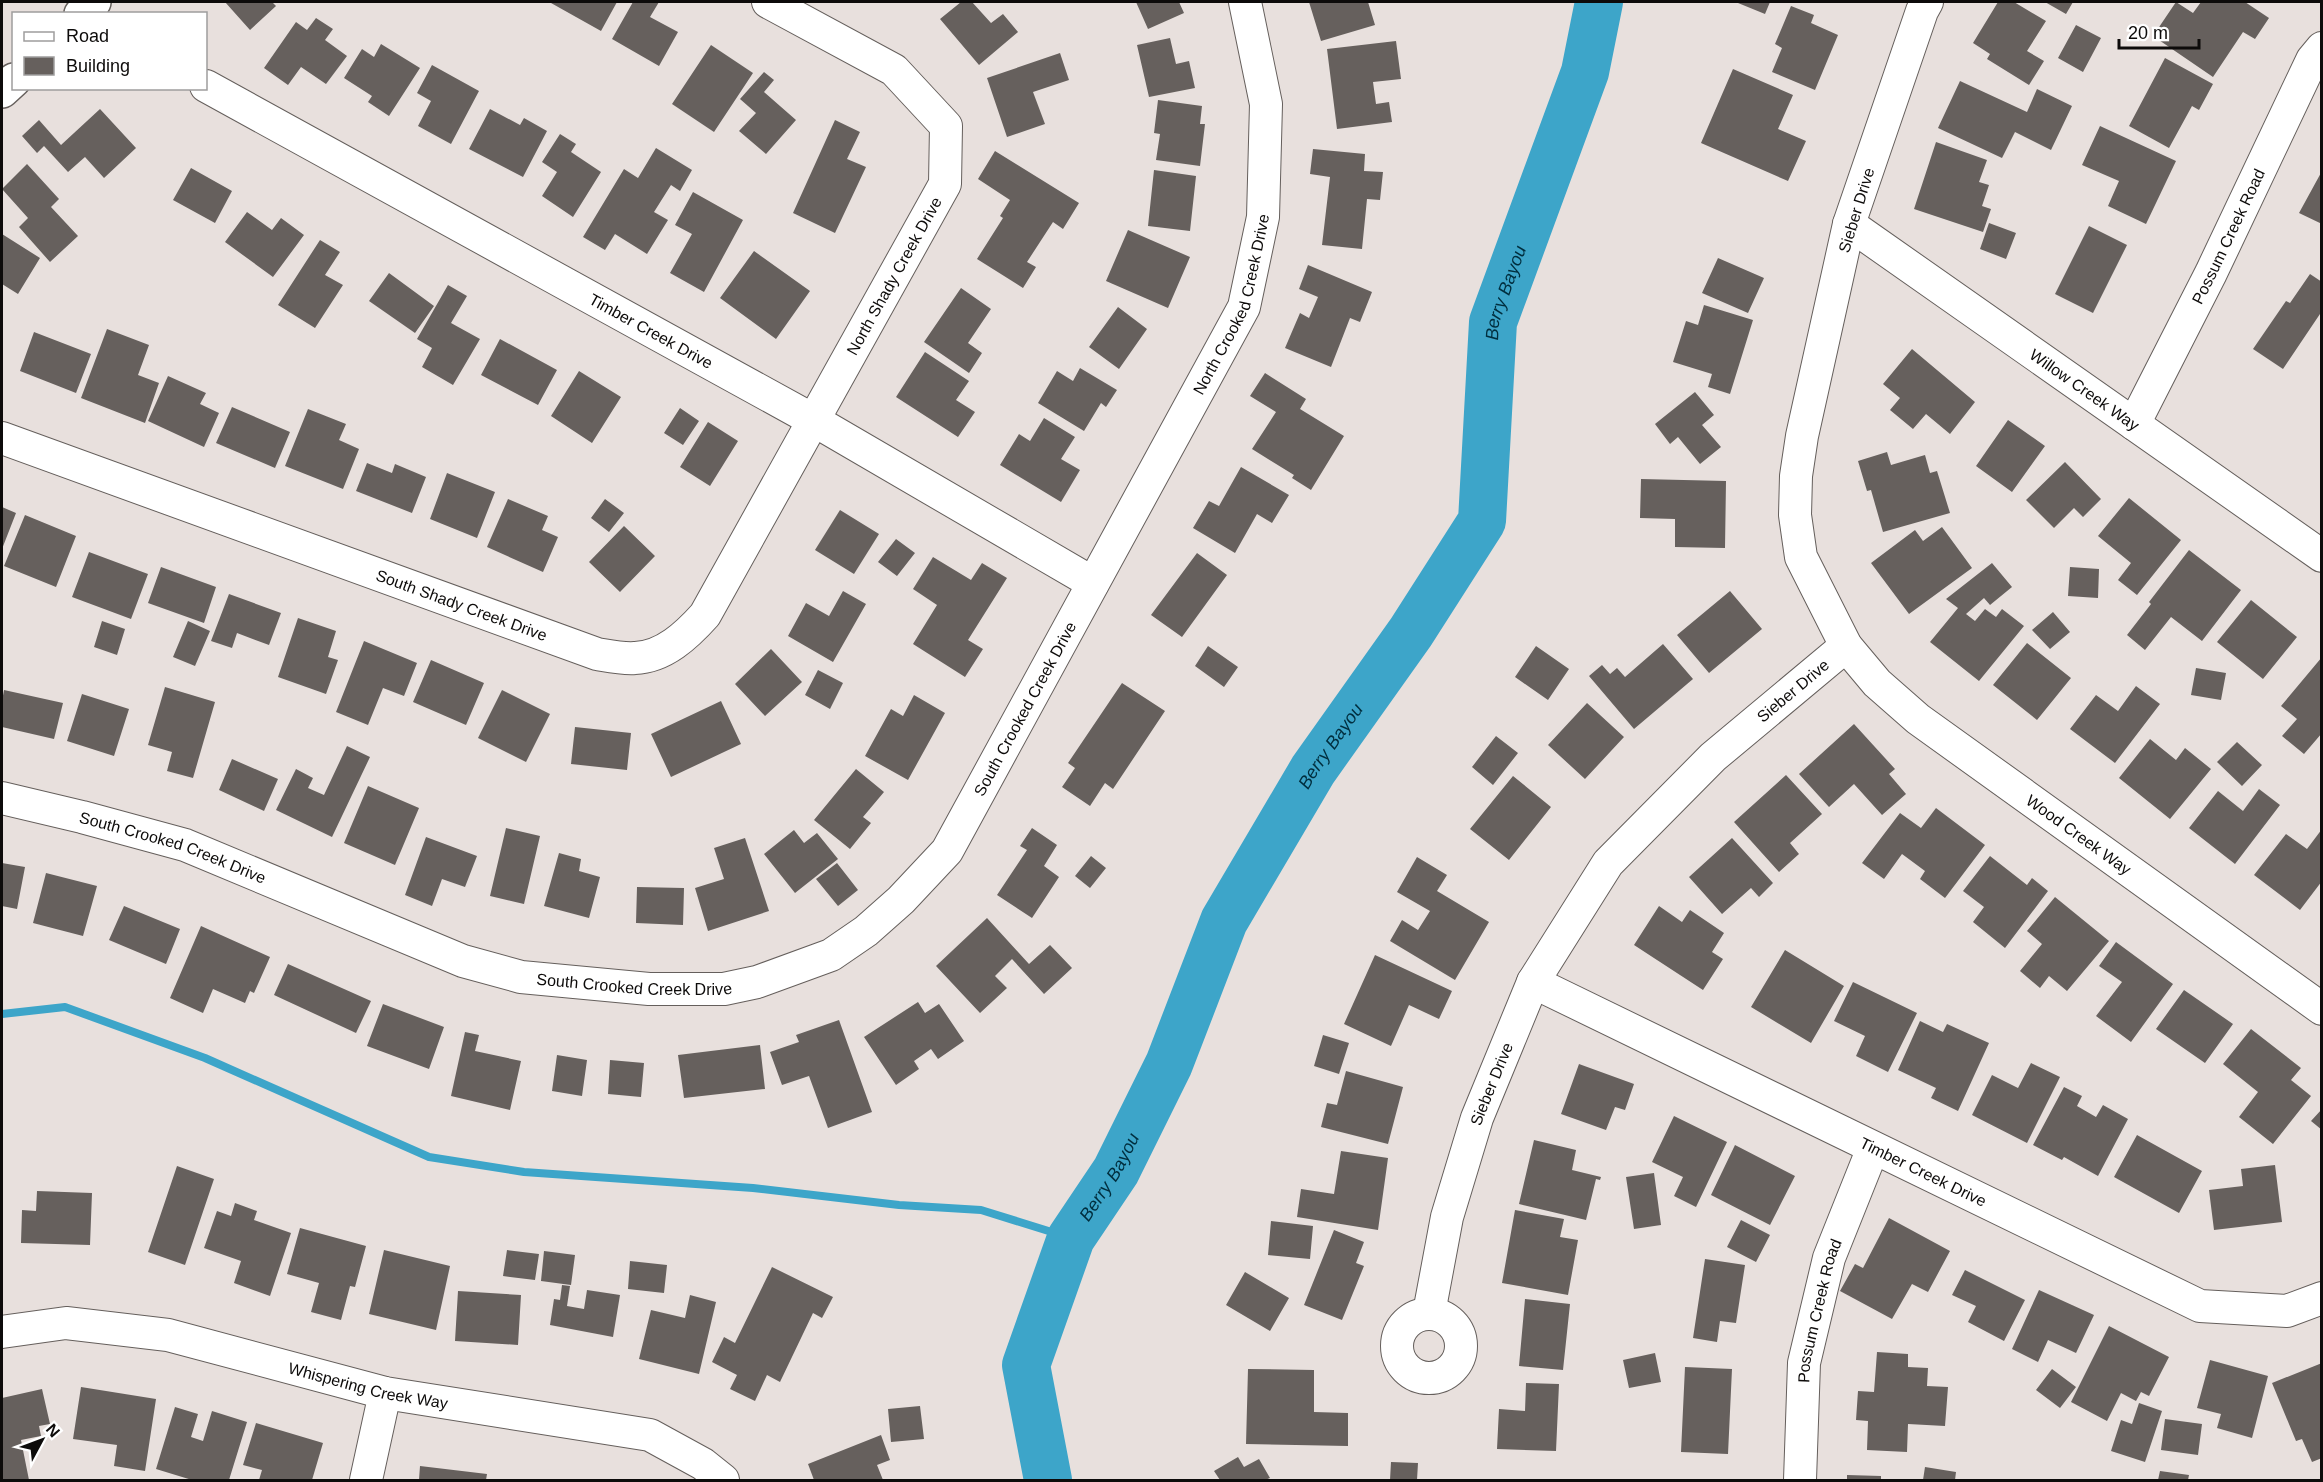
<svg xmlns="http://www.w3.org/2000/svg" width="2323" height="1482" viewBox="0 0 2323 1482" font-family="Arial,sans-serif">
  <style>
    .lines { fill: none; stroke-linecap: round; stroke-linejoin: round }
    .stream { stroke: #3da5c9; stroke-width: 8 }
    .river { stroke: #3da5c9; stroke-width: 48 }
    .building { fill: #66605d }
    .street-casing { stroke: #655f5c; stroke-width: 34 }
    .secondary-casing { stroke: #655f5c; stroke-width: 36 }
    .street { stroke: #fff; stroke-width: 32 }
    .secondary { stroke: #fff; stroke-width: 33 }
    .labels { text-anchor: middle; stroke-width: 4.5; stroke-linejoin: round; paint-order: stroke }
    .street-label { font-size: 16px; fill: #0d0b0a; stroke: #fff }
    .water-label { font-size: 18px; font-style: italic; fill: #002e3e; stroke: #fff }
  </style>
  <rect width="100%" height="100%" fill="#e8e0dd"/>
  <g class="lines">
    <!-- stream -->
    <path class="stream" d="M2 1014 65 1007 205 1058 429 1157 524 1172 753 1188 899 1205 981 1210 1071 1238"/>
    <!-- river -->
    <path class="river" id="s1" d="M1048 1480 1026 1365 1071 1238 1116 1171 1169 1064 1224 921 1313 770 1411 632 1482 521 1493 322 1585 72 1599 2"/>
  </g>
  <!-- building -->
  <path class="building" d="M225 2H272L276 6 250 30Z
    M552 2H617L601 31 551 3Z
    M633 2H659L650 17 678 32 659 66 612 39Z
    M961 2H972L991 23 1003 14 1018 32 979 65 940 19Z
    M1136 2H1179L1184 13 1148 29Z
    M1309 2H1368L1375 25 1321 41Z
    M1739 2H1770L1765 14 1738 3Z
    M1998 2H2014L2046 21 2027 51 2044 61 2029 85 1987 59 1990 54 1973 43Z
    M2045 2H2073L2066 14Z
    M2176 2 2193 13 2201 2H2245L2269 18 2255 39 2243 32 2213 77 2153 36Z
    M1791 6 1814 15 1811 23 1838 35 1815 90 1772 72 1782 48 1775 44Z
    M316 18 333 29 325 40 347 56 326 84 301 67 288 85 264 68 296 22 307 30Z
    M2076 25 2101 38 2083 72 2058 58Z
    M1170 38 1176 64 1189 61 1195 88 1149 97 1137 45Z
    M1396 41 1401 79 1373 82 1376 104 1389 102 1392 122 1337 129 1327 49Z
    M381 44 420 68 389 116 368 102 372 96 344 78 362 49 374 57Z
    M711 45 753 73 714 132 672 104Z
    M1060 53 1069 80 1033 92 1045 124 1007 137 987 78Z
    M2165 58 2213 84 2199 110 2192 106 2169 148 2129 126Z
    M432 65 479 91 451 144 418 126 431 101 417 93Z
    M1733 69 1793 95 1778 129 1806 141 1788 181 1701 143Z
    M764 72 774 80 764 92 796 120 766 154 739 131 756 113 740 99Z
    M1960 81 2027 112 2037 89 2072 106 2051 150 2015 132 2002 158 1938 128Z
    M1158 100 1202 106 1200 124H1205L1200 166 1156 160 1160 134 1154 133Z
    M100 109 136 148 104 178 85 157 68 172 44 146 37 153 22 136 39 120 61 145Z
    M490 109 520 125 524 118 547 131 523 177 469 149Z
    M835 120 860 132 847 159 866 167 835 233 793 213Z
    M2100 126 2176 161 2146 224 2108 206 2119 181 2082 165Z
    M560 134 576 144 571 152 601 172 573 217 542 196 557 172 542 162Z
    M1936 142 1987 160 1979 182 1989 185 1982 206 1991 209 1983 232 1914 209Z
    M656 148 692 170 680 191 671 185 654 212 668 220 647 254 615 234 605 250 583 237 624 169 638 178Z
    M1313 149 1365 154 1364 171 1383 172 1380 200 1367 199 1362 249 1322 245 1330 177 1310 174Z
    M995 151 1079 203 1063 229 1053 222 1027 262 1036 267 1023 288 977 259 1003 218 1000 216 1010 200 978 179Z
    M27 164 59 199 51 207 78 236 50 262 19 227 28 218 2 189Z
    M191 168 232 191 215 223 173 200Z
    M1154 170 1196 176 1190 231 1148 226Z
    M2322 171V224L2299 213Z
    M693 192 743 220 704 292 670 273 692 234 675 225Z
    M247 212 272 230 281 218 304 235 273 277 225 242Z
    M1989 223 2016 233 2006 259 1980 249Z
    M2089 226 2127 245 2093 313 2055 294Z
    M1128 230 1190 257 1168 308 1106 281Z
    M2 234 40 258 18 294 2 284Z
    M320 240 340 252 325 275 343 285 315 328 278 305Z
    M754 251 810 291 776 339 720 298Z
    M1718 258 1764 278 1748 313 1702 293Z
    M1308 265 1372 292 1360 322 1350 318 1331 367 1285 348 1300 313 1309 318 1318 297 1299 289Z
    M389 273 434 306 415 333 369 301Z
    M2310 274 2322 282V311L2283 369 2253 349 2286 301 2290 303Z
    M448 285 467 296 451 323 480 339 453 385 422 367 432 348 417 339Z
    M961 288 991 309 968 343 982 353 969 373 924 342Z
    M1704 305 1753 320 1730 394 1708 387 1712 374 1673 362 1686 321 1698 325Z
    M1118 307 1147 329 1119 369 1089 347Z
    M107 329 149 345 138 375 159 383 145 423 81 398Z
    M34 332 91 354 76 393 20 371Z
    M500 339 557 370 538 405 481 375Z
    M1912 349 1975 402 1950 434 1926 414 1913 429 1890 410 1900 398 1883 384Z
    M925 352 969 381 956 400 975 412 958 437 896 397Z
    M1080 368 1117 390 1106 407 1101 403 1084 431 1038 403 1057 371 1073 381Z
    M579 371 621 397 592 443 551 416Z
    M1265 373 1306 399 1300 409 1344 436 1311 490 1292 478 1294 475 1252 449 1276 412 1250 396Z
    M168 376 206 393 200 404 219 413 204 447 148 421Z
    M1695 392 1714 415 1702 425 1721 447 1700 464 1678 437 1670 444 1655 424Z
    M232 407 290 432 275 468 216 443Z
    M680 408 699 421 683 445 664 433Z
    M308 409 346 424 339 440 359 449 343 489 285 466Z
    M1044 418 1075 437 1061 459 1080 470 1061 502 1000 465 1019 434 1030 441Z
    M2008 420 2045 446 2012 492 1976 466Z
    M708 422 738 441 710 486 680 467Z
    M1887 452 1891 465 1925 455 1930 473 1937 471 1950 513 1883 532 1871 490 1867 491 1858 461Z
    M2065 462 2101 499 2083 517 2074 508 2054 528 2026 500Z
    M367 463 392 473 395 464 426 477 412 513 356 491Z
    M1241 467 1289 495 1272 523 1257 514 1235 553 1193 528 1209 501 1219 506Z
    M447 473 495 492 477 538 430 519Z
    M1641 479 1726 481 1725 548 1675 547V519L1640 518Z
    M2129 498 2181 540 2137 595 2118 580 2131 563 2098 536Z
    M508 499 548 516 542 530 558 537 543 572 487 547Z
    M605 499 624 513 609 532 591 518Z
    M2 507 16 513 2 549Z
    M840 510 879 534 854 574 815 550Z
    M25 515 76 536 56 587 4 566Z
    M624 526 655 556 620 592 589 562Z
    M1942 527 1972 568 1909 614 1871 563 1915 530 1923 541Z
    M896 539 915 553 897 576 878 562Z
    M2189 550 2241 590 2202 641 2171 617 2145 650 2127 635 2151 604 2149 602Z
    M89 552 148 574 131 619 72 597Z
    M1197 553 1227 575 1182 637 1151 615Z
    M933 557 971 580 982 563 1007 578 968 640 983 649 965 677 913 644 937 605 913 589Z
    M1992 563 2012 587 1990 605 1984 598 1966 614 1975 621 1985 609 1996 617 2002 609 2024 626 1979 681 1930 642 1958 608 1946 599Z
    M161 567 216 587 204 623 148 603Z
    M2070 567 2099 569 2098 598 2068 596Z
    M843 591 866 604 833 662 788 636 806 603 829 616Z
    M1730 591 1762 629 1709 673 1677 635Z
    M229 594 281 613 269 645 237 633 232 648 211 641Z
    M2251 600 2297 637 2263 679 2217 642Z
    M2053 612 2070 632 2050 649 2032 630Z
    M298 618 336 631 328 657 338 660 326 694 278 677Z
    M102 621 125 629 117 655 94 647Z
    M188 621 210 631 195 666 173 657Z
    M364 641 417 663 404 696 383 688 368 725 336 712Z
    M2027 643 2071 678 2037 720 1993 685Z
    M1663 644 1693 679 1634 729 1589 676 1602 665 1610 674 1617 668 1625 677Z
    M1208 646 1238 667 1224 687 1195 666Z
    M1536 646 1569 669 1548 700 1515 677Z
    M771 649 802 682 765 716 735 684Z
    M2322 657V733L2304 754 2282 736 2297 719 2281 706Z
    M431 660 484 683 466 725 413 702Z
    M2196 668 2226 673 2221 700 2191 695Z
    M818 670 843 683 830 709 805 695Z
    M1122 683 1165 711 1113 789 1105 783 1090 806 1062 787 1075 768 1068 763Z
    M2136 686 2160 704 2115 763 2070 729 2096 695 2118 711Z
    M165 687 215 702 193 778 167 771 172 752 148 745Z
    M4 690 63 703 54 739 2 727V701Z
    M502 690 550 714 526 762 478 738Z
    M82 694 129 709 114 756 67 741Z
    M914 695 945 713 908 780 865 756 891 709 903 716Z
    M721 701 741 744 671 777 651 734Z
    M1587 703 1624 737 1585 779 1548 745Z
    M1854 724 1895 769 1889 774 1906 794 1882 815 1854 784 1829 807 1799 774Z
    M575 727 631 733 627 770 571 764Z
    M1496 736 1518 753 1493 785 1472 767Z
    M2150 739 2176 760 2185 748 2211 769 2170 819 2119 778Z
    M2237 742 2262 765 2242 786 2217 762Z
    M347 746 370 757 332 837 276 810 296 769 313 778 308 788 324 795Z
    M232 759 278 779 264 811 219 790Z
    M856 769 884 792 863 817 871 823 850 849 814 820Z
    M1786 775 1822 814 1790 843 1799 854 1779 872 1734 822Z
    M1513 776 1551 807 1509 860 1470 829Z
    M368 786 419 808 395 865 344 843Z
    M2259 789 2280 805 2235 864 2189 828 2218 791 2243 811Z
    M1936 808 1985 845 1945 898 1920 879 1925 871 1902 854 1884 879 1862 863 1900 813 1921 828Z
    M506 828 540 836 524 904 490 896Z
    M1032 828 1057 845 1044 866 1059 877 1032 918 997 895 1027 850 1020 846Z
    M2322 829V881L2300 910 2254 875 2286 834 2307 849Z
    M794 830 804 843 817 833 838 859 795 893 764 854Z
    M426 837 477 856 465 887 442 879 432 906 405 895Z
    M745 838 769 911 708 931 695 888 724 879 714 848Z
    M1732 838 1773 883 1759 897 1751 888 1722 914 1689 877Z
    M559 853 581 859 579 871 600 877 589 918 544 906Z
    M1091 856 1106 868 1090 888 1075 876Z
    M1990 856 2027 885 2032 878 2048 891 2005 948 1973 922 1984 907 1963 891Z
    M1417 857 1447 875 1437 891 1489 922 1455 980 1390 941 1402 920 1418 930 1430 911 1397 892Z
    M2 863 25 867 17 909 2 906Z
    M837 863 858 890 838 906 816 879Z
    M46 873 97 886 83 936 33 923Z
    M637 887 684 888 683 925 636 923Z
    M2055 897 2109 941 2067 991 2049 976 2040 988 2020 971 2042 944 2027 931Z
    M124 906 180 929 166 964 109 940Z
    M1659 906 1682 922 1690 910 1724 933 1712 952 1723 959 1703 990 1634 945Z
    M987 918 1029 964 1050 945 1072 968 1044 994 1012 959 995 976 1007 988 980 1013 936 966Z
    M201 926 270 957 254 993 250 991 245 1003 213 989 203 1013 170 998Z
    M2116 942 2173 984 2131 1042 2096 1016 2122 982 2099 966Z
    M1785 950 1844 986 1811 1043 1751 1007Z
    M1375 955 1452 991 1439 1019 1409 1005 1391 1046 1344 1024Z
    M288 964 371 1001 356 1033 274 995Z
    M1853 982 1917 1013 1888 1072 1856 1056 1865 1036 1834 1021Z
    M2184 990 2233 1024 2205 1063 2156 1029Z
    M918 1002 925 1013 939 1004 964 1041 938 1059 931 1049 914 1061 919 1069 896 1085 864 1037Z
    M383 1004 444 1027 429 1069 367 1046Z
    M839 1020 872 1112 828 1128 809 1076 782 1085 770 1052 799 1042 796 1035Z
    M1920 1021 1943 1032 1947 1024 1989 1043 1958 1111 1931 1098 1936 1088 1898 1070Z
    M2251 1029 2301 1068 2291 1080 2311 1096 2273 1144 2239 1117 2258 1092 2223 1064Z
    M465 1032 479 1035 475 1051 521 1061 510 1110 451 1096Z
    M1323 1035 1349 1043 1339 1074 1314 1066Z
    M760 1045 765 1089 684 1098 678 1055Z
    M557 1055 587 1060 582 1096 552 1091Z
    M610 1060 644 1063 641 1097 608 1094Z
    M2031 1063 2060 1077 2027 1143 1972 1115 1992 1075 2018 1088Z
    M1579 1064 1634 1084 1625 1110 1615 1107 1606 1130 1561 1114Z
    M1346 1071 1403 1087 1388 1144 1321 1127 1327 1103 1337 1105Z
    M2064 1087 2082 1096 2077 1106 2096 1117 2103 1105 2128 1119 2098 1176 2064 1157 2062 1160 2033 1145Z
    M2322 1109V1130L2311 1121Z
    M1674 1116 1727 1142 1696 1207 1674 1196 1683 1177 1652 1162Z
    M2137 1135 2202 1171 2179 1213 2114 1177Z
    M1534 1140 1576 1150 1572 1170 1601 1177 1600 1180 1596 1179 1586 1220 1519 1204Z
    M1735 1145 1795 1176 1770 1225 1711 1195Z
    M1341 1151 1388 1158 1378 1230 1297 1217 1301 1189 1334 1194Z
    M2275 1165 2282 1222 2214 1230 2209 1190 2243 1186 2241 1169Z
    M177 1166 214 1179 185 1265 148 1252Z
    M1654 1173 1661 1225 1634 1229 1626 1177Z
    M37 1191 92 1193 90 1245 21 1243 22 1210 36 1211Z
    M235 1203 257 1211 254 1220 291 1233 270 1296 234 1283 241 1261 204 1248 217 1211 231 1216Z
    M1515 1210 1564 1219 1560 1237 1578 1240 1568 1295 1502 1283Z
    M1889 1218 1950 1251 1928 1292 1912 1284 1892 1319 1840 1291 1855 1264 1863 1268Z
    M1741 1220 1770 1235 1756 1262 1727 1247Z
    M1271 1221 1313 1226 1310 1259 1268 1255Z
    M300 1228 366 1246 355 1287 350 1286 341 1320 311 1312 319 1283 287 1274Z
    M1334 1230 1364 1242 1356 1263 1364 1266 1342 1320 1304 1305Z
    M384 1250 450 1266 436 1330 369 1314Z
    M507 1250 539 1254 535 1280 503 1276Z
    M544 1251 575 1255 571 1285 541 1281Z
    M1705 1259 1745 1265 1736 1323 1720 1321 1717 1342 1693 1338Z
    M630 1261 667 1265 664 1293 628 1289Z
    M772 1267 833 1297 822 1318 813 1313 780 1382 767 1375 755 1401 730 1389 737 1375 712 1362 724 1337 735 1343Z
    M1965 1270 2025 1300 2004 1341 1968 1322 1976 1306 1952 1295Z
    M1245 1272 1289 1298 1270 1331 1226 1305Z
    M562 1285 570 1286 567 1306 584 1309 587 1290 620 1295 613 1337 550 1325 554 1299 560 1300Z
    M2039 1290 2094 1315 2076 1353 2048 1340 2038 1362 2012 1349Z
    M458 1291 521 1295 518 1345 455 1341Z
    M690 1295 716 1302 699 1374 639 1359 651 1310 685 1318Z
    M1525 1299 1570 1304 1563 1370 1519 1366Z
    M2109 1326 2169 1357 2149 1396 2141 1392 2136 1401 2121 1393 2107 1421 2071 1402Z
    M1877 1352 1908 1354V1367L1928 1368 1927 1386 1948 1387 1945 1426 1908 1424 1907 1452 1867 1450 1868 1421 1856 1420 1858 1391 1874 1392Z
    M1655 1353 1661 1382 1629 1388 1623 1360Z
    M2210 1360 2268 1376 2252 1438 2217 1428 2221 1414 2197 1408Z
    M2322 1363V1458L2312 1462 2302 1439 2296 1441 2272 1383Z
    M1685 1367 1732 1369 1728 1454 1681 1452Z
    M1248 1369 1314 1370V1412L1348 1413V1446L1246 1444Z
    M2052 1369 2076 1387 2060 1408 2036 1390Z
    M1526 1383 1559 1384 1556 1451 1497 1449 1499 1409 1525 1411Z
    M81 1387 156 1399 145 1471 114 1466 117 1445 73 1439Z
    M42 1389 50 1424 39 1426 41 1436 21 1440 29 1480H2V1398Z
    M2139 1403 2162 1411 2145 1462 2111 1451 2121 1420 2132 1424Z
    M920 1406 924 1439 891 1442 888 1409Z
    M175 1407 198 1414 191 1437 203 1441 212 1411 247 1422 229 1480H192L156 1469Z
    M2165 1419 2202 1424 2198 1455 2161 1450Z
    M256 1423 323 1443 312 1480H259L262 1470 243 1465Z
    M881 1435 890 1460 877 1465 883 1480H814L808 1464Z
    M1238 1457 1244 1467 1259 1459 1270 1478 1265 1480H1220L1214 1471Z
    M1391 1462 1418 1463 1417 1480H1390Z
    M420 1466 487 1474 486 1480H419Z
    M1925 1467 1956 1472 1955 1480H1923Z
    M2160 1471 2189 1475 2188 1480H2158Z
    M1847 1475 1881 1476V1480H1847Z"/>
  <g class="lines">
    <defs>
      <g id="street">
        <path id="s2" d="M1927 2 1922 11 1849 224 1802 436 1796 476 1795 515 1801 557 1846 646 1877 683 1918 719 2322 1009"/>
        <path id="s3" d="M206 86 815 421 1093 583"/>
        <path id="s4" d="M1849 224 2322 556"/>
        <path id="s5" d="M2134 424 2211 273 2312 60 2322 48"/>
        <path id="s6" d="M2 438 597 654C609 656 623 659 635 658 664 657 687 635 705 615L945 184 946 126 894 70 768 2"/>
        <path id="s7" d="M2 798 82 817 185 845 463 961 521 977 649 989H724L757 982 831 955 866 931 901 900 947 851 1244 307 1263 217 1266 104 1245 2"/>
        <path id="s8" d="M1533 982 2200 1306 2287 1311 2322 1298"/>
        <path id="s9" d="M1429 1313 1447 1217 1477 1118 1533 982 1608 863 1713 757 1846 646"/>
        <circle cx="1429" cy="1346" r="32"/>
        <path id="s10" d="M2 1332 66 1323 168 1335 385 1393 650 1435 703 1464 723 1480"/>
        <path d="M366 1480 385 1393"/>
        <path id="s11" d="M1800 1480 1804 1363 1829 1258 1873 1148"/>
      </g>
      <path id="secondary" d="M81 14 94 2
        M2 91 14 80"/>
    </defs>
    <!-- street casing -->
    <use href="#street" class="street-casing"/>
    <!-- secondary casing -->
    <use href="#secondary" class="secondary-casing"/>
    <!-- street -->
    <use href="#street" class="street"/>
    <!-- secondary -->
    <use href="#secondary" class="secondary"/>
  </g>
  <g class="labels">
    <!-- street labels -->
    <g class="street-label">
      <text transform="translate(1856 210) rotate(-73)" y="6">Sieber Drive</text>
      <text dy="6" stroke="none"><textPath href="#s5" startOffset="210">Possum Creek Road</textPath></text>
      <text dy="6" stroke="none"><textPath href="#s6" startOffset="1144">North Shady Creek Drive</textPath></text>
      <text dy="6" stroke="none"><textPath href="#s7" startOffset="1641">North Crooked Creek Drive</textPath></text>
      <text dy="6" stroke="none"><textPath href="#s3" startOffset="508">Timber Creek Drive</textPath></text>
      <text dy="6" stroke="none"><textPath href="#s4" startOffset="288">Willow Creek Way</textPath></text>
      <text dy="6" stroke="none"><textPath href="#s6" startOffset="489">South Shady Creek Drive</textPath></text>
      <text dy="6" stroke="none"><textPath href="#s9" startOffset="742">Sieber Drive</textPath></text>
      <text dy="6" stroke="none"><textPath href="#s7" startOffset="1185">South Crooked Creek Drive</textPath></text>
      <text dy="6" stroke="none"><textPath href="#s2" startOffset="975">Wood Creek Way</textPath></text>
      <text dy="6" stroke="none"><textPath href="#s7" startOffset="178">South Crooked Creek Drive</textPath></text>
      <text dy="6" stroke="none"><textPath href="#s7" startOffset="664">South Crooked Creek Drive</textPath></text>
      <text dy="6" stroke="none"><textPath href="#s9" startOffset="238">Sieber Drive</textPath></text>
      <text dy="6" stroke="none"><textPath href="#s8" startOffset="434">Timber Creek Drive</textPath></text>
      <text dy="6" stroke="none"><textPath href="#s11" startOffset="171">Possum Creek Road</textPath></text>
      <text dy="6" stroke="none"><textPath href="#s10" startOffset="374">Whispering Creek Way</textPath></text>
    </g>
    <!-- water labels -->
    <g class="water-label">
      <text dy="6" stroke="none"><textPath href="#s1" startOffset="1312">Berry Bayou</textPath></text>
      <text dy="6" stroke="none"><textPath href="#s1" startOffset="810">Berry Bayou</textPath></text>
      <text dy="6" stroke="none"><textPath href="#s1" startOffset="324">Berry Bayou</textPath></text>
    </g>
  </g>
  <!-- border -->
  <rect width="2323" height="1482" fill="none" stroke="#0d0b0a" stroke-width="6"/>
  <!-- legend -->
  <rect x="12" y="12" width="195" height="78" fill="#ffffff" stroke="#9e9d9d" stroke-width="1.5"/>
  <rect x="24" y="32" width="30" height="9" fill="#ffffff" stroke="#9e9d9d" stroke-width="1.5"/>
  <text x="66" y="42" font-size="18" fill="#0d0b0a">Road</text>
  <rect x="24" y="57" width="30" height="18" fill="#66605d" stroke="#9e9d9d" stroke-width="1.5"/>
  <text x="66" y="72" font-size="18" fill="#0d0b0a">Building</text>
  <!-- north arrow -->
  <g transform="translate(42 1440) rotate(49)" stroke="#ffffff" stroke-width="4.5" paint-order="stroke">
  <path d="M0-4.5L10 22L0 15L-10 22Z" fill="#0d0b0a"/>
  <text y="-9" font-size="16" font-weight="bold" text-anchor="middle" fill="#0d0b0a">N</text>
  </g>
  <!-- scale -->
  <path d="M2119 39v9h80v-9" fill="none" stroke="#0d0b0a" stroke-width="3"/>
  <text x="2128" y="39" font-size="18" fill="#0d0b0a" stroke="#ffffff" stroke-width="4.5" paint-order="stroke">20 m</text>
</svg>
